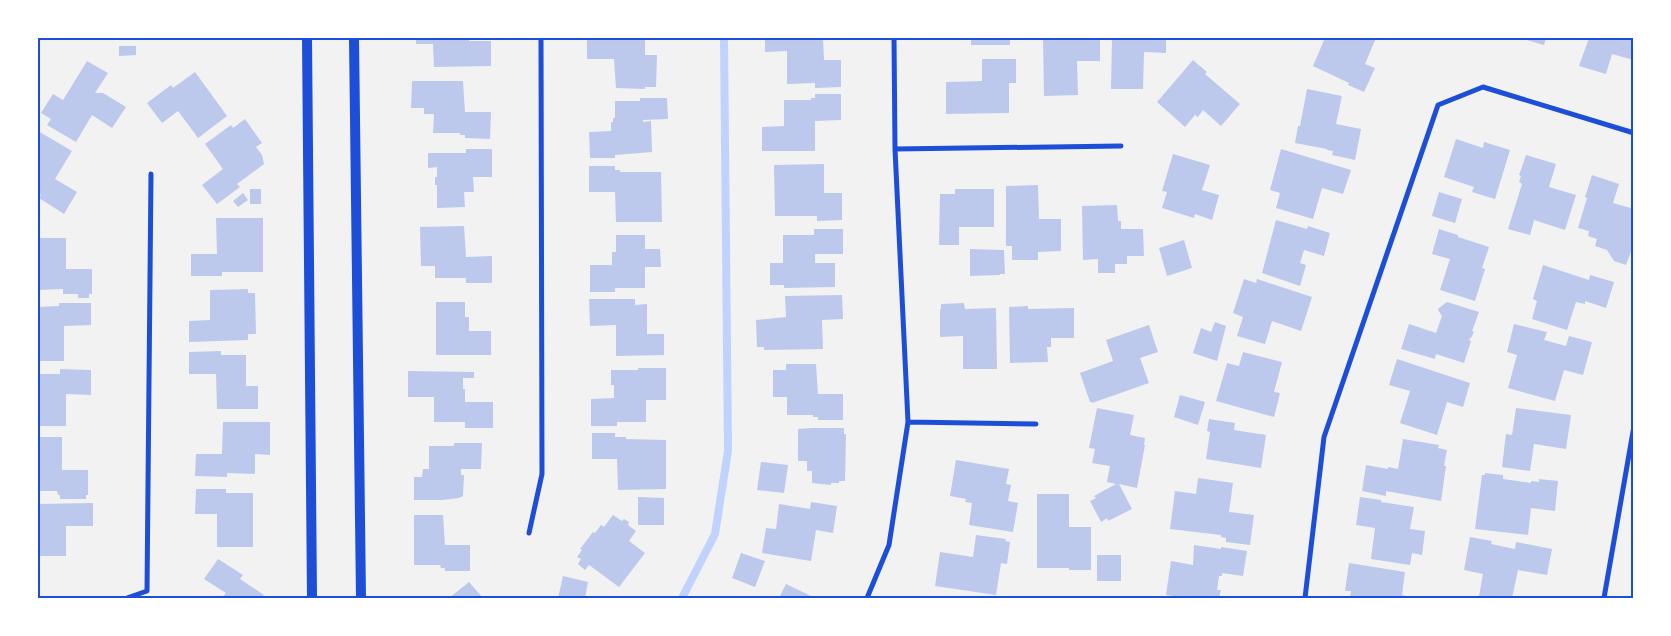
<svg xmlns="http://www.w3.org/2000/svg" width="1671" height="636" viewBox="0 0 1671 636" font-family="'Public Sans',sans-serif">
  <style>
    .lines { fill: none; stroke-linecap: round; stroke-linejoin: round }
    .stream { stroke: #bfd3fe; stroke-width: 8 }
    .building { fill: #bdc9ec }
    .minor { stroke: #1d4ed8; stroke-width: 5 }
    .secondary { stroke: #1d4ed8; stroke-width: 10 }
    .neatline { fill: none; stroke: #1d4ed8; stroke-width: 2 }
  </style>
  <rect width="100%" height="100%" fill="#f2f2f2"/>
  <g class="lines">
    <!-- stream -->
    <path class="stream" d="M682 598 715 534 728 451 724 38"/>
  </g>
  <!-- building -->
  <path class="building" d="M416 38H469V41H491V66L434 67 433 44H416Z
    M587 38H645V55H657L656 87H645V89L616 88 614 59H587Z
    M765 38H823L824 60H841V87L815 88V83L787 84V51L765 52Z
    M971 38H1010V45H971Z
    M1043 38H1100V61H1077L1078 95 1044 96Z
    M1112 38H1166V53L1144 52 1143 89H1111Z
    M1325 38H1376L1365 64 1375 68 1364 92 1348 85 1349 83 1313 66Z
    M1520 38H1546L1544 45Z
    M1589 38H1634V60L1612 54 1606 74 1579 66Z
    M119 46H136V55L119 56Z
    M982 59H1016V83H1009V113L946 114V82L982 81Z
    M1193 60 1207 72 1205 74 1240 104 1221 126 1203 110 1198 117 1195 115 1185 127 1157 102Z
    M87 61 108 73 95 93H103L126 107 112 128 92 115 76 142 47 125 51 119 41 113 53 94 63 100Z
    M195 72 227 116 198 138 178 111 162 123 147 103 171 85 173 88Z
    M412 81H463L465 112H491L490 139 465 138V135H460V133H433L434 114H424V108H411Z
    M1307 89 1342 96 1336 124 1361 129 1355 160 1332 155 1333 151 1327 150V149L1295 143 1298 126H1300Z
    M815 94H841V120L815 121V151H762V127L784 126V100H811V98H815Z
    M640 98H667L668 119 643 120V122L651 121 652 152 615 155V158H590L589 132 611 131V122H613V118H615V101H640Z
    M245 119 262 143 256 147 262 155 264 164 237 184 240 187 217 204 202 185 223 169 205 144 231 125 233 128Z
    M38 131 72 151 55 179 77 192 64 214 39 198 41 195 38 193Z
    M1456 139 1483 148 1484 142 1510 150 1495 199 1472 192 1474 187 1444 177Z
    M466 149H492V177H473L474 192H464L465 207 437 208V185H435V177H437V167L428 168V153H466Z
    M1281 149 1351 170 1343 194 1322 188 1313 219 1276 208 1280 193 1270 190Z
    M1173 154 1210 165 1202 190 1219 195 1212 220 1195 214 1194 218 1162 208 1167 192 1162 191Z
    M1526 155 1556 164 1549 187 1576 195 1565 230 1534 220 1530 235 1508 229 1522 184 1519 182 1521 176 1519 175Z
    M824 164V193H842V220L817 221V216H775L774 165Z
    M589 166H615V170H620V172H661L662 222H616L615 192H589Z
    M1592 175 1619 184 1613 203 1634 209V243L1626 265 1614 261 1607 250 1595 246 1597 239 1588 236 1589 231 1578 228 1587 198 1585 197Z
    M1038 185 1039 219H1061V251L1038 252V260H1012V246H1006V186Z
    M250 189H261V204H250Z
    M955 189H994V227H959V245H939L940 194H955Z
    M1439 192 1462 199 1455 223 1432 216Z
    M243 193 248 200 238 207 233 201Z
    M1117 205 1118 221H1121V229H1143L1144 256H1127V264H1115V273H1098V259L1083 260 1082 206Z
    M216 218H263V272H222V276H191V254H217Z
    M1276 220 1307 229 1308 226 1330 233 1324 256 1304 250 1300 263 1306 265 1300 286 1262 273Z
    M464 226 466 257 492 256V283H466V278H435V266H421L420 227Z
    M814 229H843V254H815V263H835V287L784 288V285H770V263H783V235H814Z
    M1439 229 1458 235V237L1489 247 1482 268 1485 269 1475 301 1440 290 1450 259 1432 254Z
    M616 235H645V249H660L661 267H645V288H615V292H590V265H612V252H616Z
    M38 238H66V269H92V294H89V298H78V294H63V289L38 290Z
    M1184 240 1192 268 1167 276 1159 248Z
    M970 249 1004 250 1005 274H1000V275L970 276Z
    M1543 265 1589 280 1590 275 1614 282 1606 308 1585 301V304L1576 302 1567 330 1532 319 1537 301 1533 299Z
    M1244 279 1256 283 1257 279 1312 297 1301 331 1272 321 1265 344 1237 336 1243 317 1233 313Z
    M248 289V293H255L256 334H248V340L189 342V321L210 320V290Z
    M842 295 843 319 822 320 823 349 764 350V347H757L756 320 786 317 785 296Z
    M589 299H635V305L647 304V334H664V355L616 356V325L590 326Z
    M436 302H465V317H469V331H491V355H436Z
    M1447 302 1479 312 1472 331 1474 332 1471 338H1470L1469 340 1471 341 1464 363 1436 354 1435 359 1401 349 1409 324 1436 333 1442 316 1438 310 1439 308Z
    M59 303H91V325L64 326V361H38V307L59 306Z
    M964 303 965 309 996 308 997 369H963V336L940 337V309H941V304Z
    M1028 306V309L1074 308V338H1051V347H1047L1048 362 1010 363 1009 307Z
    M1215 322 1226 326 1217 361 1193 353 1201 328 1211 332Z
    M1514 324 1547 332 1544 340 1566 346 1569 336 1592 342 1583 375 1564 370 1555 401 1508 388 1517 355 1507 352Z
    M1149 325 1158 352 1140 358 1149 383 1092 403V402H1090L1080 373 1113 361 1106 340Z
    M221 351V355H246V386H258V409H217L216 374H189V352Z
    M1243 352 1282 362 1274 392 1280 393 1274 417 1216 401 1227 363 1239 366Z
    M1397 359 1470 383 1463 407 1447 402 1437 435 1400 423 1410 391 1389 385Z
    M786 364H816L818 394H843V420H818V417H813V415H787V397H773V370H786Z
    M638 368H666V400H646V422H617V426H591V399L614 398V385H611V370H638Z
    M60 369 91 370V395L66 394V426H38V374H60Z
    M408 371 474 372V378H463V389H465V402H493V428H465V422H434V397H408Z
    M1180 395 1205 402 1198 425 1174 417Z
    M1097 408 1134 415 1130 435 1145 438 1144 445H1145L1137 488 1119 484 1132 509 1108 521 1107 518 1101 522 1090 501 1096 498 1094 496 1116 484 1107 482 1110 466 1092 463 1095 449 1089 448Z
    M1516 408 1571 415 1566 449 1534 444 1530 471 1502 467 1506 434 1512 435Z
    M1209 419 1235 423 1234 430 1266 435 1261 468 1206 459 1210 432 1207 431Z
    M223 422H270V455L255 454V474L227 473V477L195 476 196 454H222Z
    M812 428H844V434H846L845 481H839V483H831V485L812 483V471H807V461H798V429Z
    M592 433H615V437H626V439L666 440V489L618 490 617 459H592Z
    M38 437H62V470H88V495H86V499H60V495H58L57 491H38Z
    M1403 439 1439 445 1438 448 1447 450 1444 466H1446L1441 501 1386 491V496L1362 491 1366 465 1388 469V467L1398 469Z
    M454 443H482L481 469H461V475H464L463 496 459 498 443 500H414V477H422L423 469H429V446H454Z
    M956 460 1009 469 1006 484 1011 485 1008 501 1018 503 1013 532 969 525 972 503 965 502 966 499 950 496Z
    M761 462 788 465 784 493 757 490Z
    M1485 473 1503 475V479L1531 483V481L1539 482V479L1558 481 1555 511 1531 508 1528 535 1475 529 1482 475H1485Z
    M1198 478 1233 483 1229 512 1254 515 1250 545 1226 542V538L1221 537V535L1170 529 1175 491 1196 494Z
    M196 489H226V493H253V547H217V514H195Z
    M1037 494H1069V527H1091V570H1069V568H1037Z
    M638 497 664 498V525H638Z
    M1360 497 1381 500V502L1414 507 1410 529 1425 531 1422 555 1412 553 1410 565 1371 559 1375 528 1356 525Z
    M811 502 837 506 833 533 816 530 811 561 762 553 766 528 776 529 779 504 810 509Z
    M93 503V526H66V556H38V504Z
    M414 515H443L445 545H470V571H445V568H441L440 565H414Z
    M613 515 622 521 624 519 629 522 628 525 636 531 629 541 645 553 619 587 589 565 585 570 578 564 581 559 577 557 582 550 580 549 593 532 595 533 601 525 604 527Z
    M976 535 1006 539 1005 541 1010 542 1007 564 1001 563 996 595 935 586 940 552 973 557Z
    M1470 537 1492 541 1491 544 1515 549 1516 542 1552 549 1547 575 1518 570 1512 598H1491L1479 596 1483 574 1464 570Z
    M1194 545 1221 549V547L1247 551 1243 576 1222 573V576H1219L1217 590H1221L1219 598H1180L1181 597 1166 595 1171 561 1193 565Z
    M741 553 765 561 755 587 732 578Z
    M1097 555H1121V581H1097Z
    M218 559 243 575 240 579 264 595 261 598H222L226 593 204 579Z
    M1349 563 1405 572 1402 595 1406 596 1405 598H1350L1351 591H1345Z
    M563 576 588 582 585 598H558Z
    M469 582 483 598H449Z
    M786 584 811 596 810 598H779Z"/>
  <g class="lines">
    <!-- minor -->
    <path class="minor" d="M895 149 1121 146
      M908 422 1036 424
      M529 533 542 474 541 38
      M127 598 147 591 151 174
      M867 598 889 545 908 422 895 149 894 38
      M1305 598 1324 437 1438 105 1483 87 1634 133
      M1604 598 1634 426"/>
    <!-- secondary -->
    <path class="secondary" d="M307 38 312 598
      M354 38 361 598"/>
  </g>
  <!-- border -->
  <rect width="1671" height="636" fill="none" stroke="#ffffff" stroke-width="78"/>
  <rect x="39" y="39" width="1593" height="558" class="neatline"/>
</svg>
